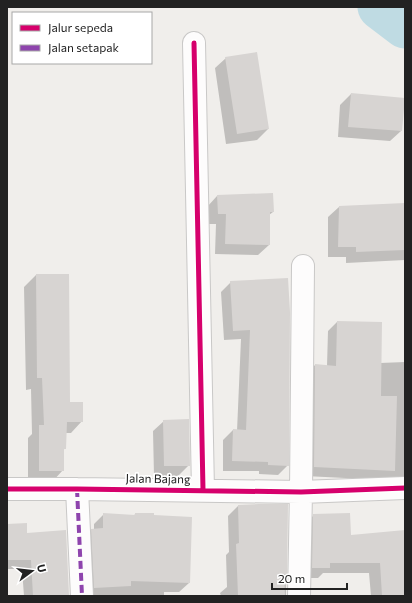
<svg xmlns="http://www.w3.org/2000/svg" width="412" height="603" viewBox="0 0 412 603" font-family="Commissioner,sans-serif">
  <style>
    .shadow { fill: #0003 }
    .lines { fill: none; stroke-linecap: round; stroke-linejoin: round }
    .river { stroke: #bfdbe3; stroke-width: 45 }
    .building { fill: #d7d4d2 }
    .minor-casing { stroke: #c9c8c7; stroke-width: 24 }
    .minor { stroke: #fdfcfc; stroke-width: 22 }
    .quiet { stroke: #8e44ad; stroke-width: 4; stroke-dasharray: 8 4; stroke-linecap: butt }
    .cycleway-casing { stroke: #fff; stroke-width: 8 }
    .cycleway { stroke: #d6006c; stroke-width: 5 }
    .labels { text-anchor: middle; stroke-width: 3.5; stroke-linejoin: round; paint-order: stroke }
    .street-label { font-size: 12px; fill: #222; stroke: #fff }
  </style>
  <rect width="100%" height="100%" fill="#f0eeeb"/>
  <!-- shadow -->
  <path class="shadow" d="M226 58 268 129 257 140 226 144 215 68Z
    M351 94 401 131 390 141 338 137 340 105Z
    M217 196 273 212 269 215V245L258 255 215 254 216 224H208L207 207Z
    M405 204V260L346 263V257H328V217L339 207Z
    M36 275H68L69 403 82 421 71 433H65V448L63 451V470L52 482H28V438L32 434 31 389 26 390 24 287Z
    M287 279 288 465 278 475 259 474V471H223V440L233 430 237 431 241 339 224 340 221 292 231 282Z
    M337 322 380 363 405 362V481L305 476 306 375 315 365 327 366 328 331Z
    M164 421 189 465 178 476H154L153 431Z
    M287 505 286 596H221L220 593 227 587 226 555 229 552 228 516 238 506Z
    M104 514 134 516 135 514 189 583 179 592H164V596H85L82 539 92 529H94V524Z
    M314 515 350 536 405 531V596H371L369 573H323L318 578H302L303 526Z
    M7 525 26 534 69 596H24L22 569H7Z"/>
  <g class="lines">
    <!-- river -->
    <path class="river" d="M380 7 405 26"/>
  </g>
  <!-- building -->
  <path class="building" d="M257 52 269 129 237 134 225 57Z
    M351 93 405 98 402 131 348 127Z
    M273 193 274 212H270V245L225 244 226 214H218L217 195Z
    M405 203V250L356 252V247H338L339 206Z
    M36 274H69L70 402H83V422H67L66 449H64V471H39V425H44L42 378H37Z
    M288 278 290 312 289 466 268 465V462L232 461 233 429 246 430 250 330 233 331 230 281Z
    M337 321 382 322 381 396H397L395 471 314 467 315 364 336 366Z
    M189 419 190 466H164L163 420Z
    M259 504H288L287 574H284L285 596H238L236 544 239 543 238 505Z
    M103 513 135 515V513H154V515L192 517 190 583 131 581V586L94 588 91 529 103 528Z
    M350 513 351 535 405 530V596H382L380 563H330V568H312L313 514Z
    M27 523V533L66 530 69 596H33L31 560H7V524Z"/>
  <g class="lines">
    <defs>
      <path id="minor" d="M194 43 203 490
        M7 489H77L301 492 405 488
        M77 489 82 596
        M299 596 301 492 303 266"/>
    </defs>
    <!-- minor casing -->
    <use href="#minor" class="minor-casing"/>
    <!-- minor -->
    <use href="#minor" class="minor"/>
    <!-- quiet -->
    <path class="quiet" d="M77 489 82 596"/>
    <defs>
      <path id="cycleway" d="M194 43 203 490
        M7 489H77L301 492 405 488"/>
    </defs>
    <!-- cycleway casing -->
    <use href="#cycleway" class="cycleway-casing"/>
    <!-- cycleway -->
    <use href="#cycleway" class="cycleway"/>
  </g>
  <g class="labels">
    <!-- street labels -->
    <g class="street-label">
      <text transform="translate(158 479) rotate(1)" y="4">Jalan Bajang</text>
    </g>
  </g>
  <!-- border -->
  <rect width="412" height="603" fill="none" stroke="#222222" stroke-width="16"/>
  <!-- legend -->
  <rect x="12" y="12" width="140" height="52" fill="#ffffff" stroke="#a7a7a7"/>
  <rect x="20" y="25" width="20" height="6" fill="#d6006c" stroke="#a7a7a7"/>
  <text x="48" y="32" font-size="12" fill="#222222">Jalur sepeda</text>
  <rect x="20" y="45" width="20" height="6" fill="#8e44ad" stroke="#a7a7a7"/>
  <text x="48" y="52" font-size="12" fill="#222222">Jalan setapak</text>
  <!-- north arrow -->
  <g transform="translate(32 571) rotate(75)" stroke="#ffffff" stroke-width="3" paint-order="stroke">
  <path d="M0-3L7 15L0 10L-7 15Z" fill="#222222"/>
  <text y="-6" font-size="11" font-weight="bold" text-anchor="middle" fill="#222222">U</text>
  </g>
  <!-- scale -->
  <path d="M272 583v6h75v-6" fill="none" stroke="#222222" stroke-width="2"/>
  <text x="278" y="583" font-size="12" fill="#222222" stroke="#ffffff" stroke-width="3" paint-order="stroke">20 m</text>
</svg>
